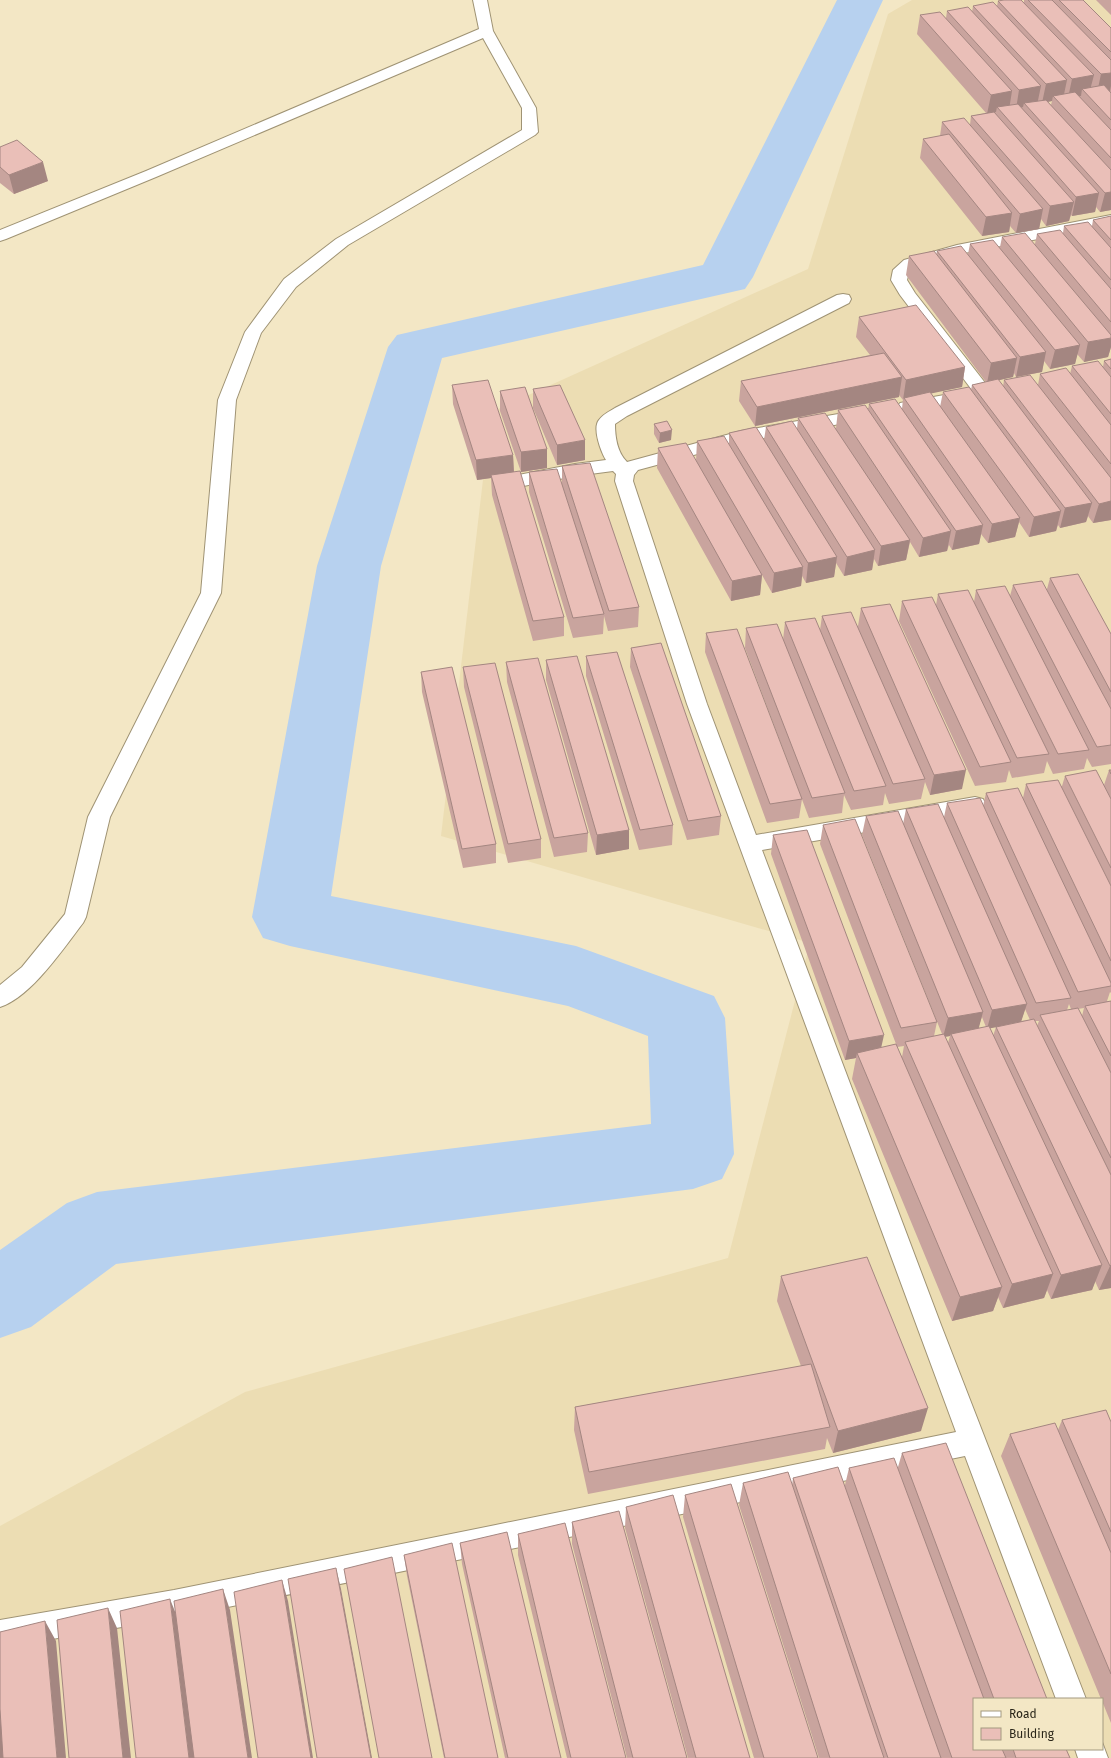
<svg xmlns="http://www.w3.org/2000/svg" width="1111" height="1758" viewBox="0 0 1111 1758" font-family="'Fira Sans',sans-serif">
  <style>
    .built { fill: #ecddb3; fill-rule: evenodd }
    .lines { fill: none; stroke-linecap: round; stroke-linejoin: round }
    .river { fill: #b7d1ef; fill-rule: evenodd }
    .service-casing { stroke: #9f9374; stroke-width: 2 }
    .tertiary-casing { stroke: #9f9374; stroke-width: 2 }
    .service { fill: #fff; fill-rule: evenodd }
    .tertiary { fill: #fff; fill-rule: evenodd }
    .wall { fill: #c9a49e; fill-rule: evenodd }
    .shaded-wall { fill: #a48681 }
    .building { fill: #eabfb8; stroke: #a48681 }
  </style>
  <rect width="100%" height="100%" fill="#f3e7c5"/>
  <!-- built -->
  <path class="built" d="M912 0H1111V1758H0V1526L245 1392 728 1258 810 943 441 836 491 412 808 269 888 14ZM974 1699H1102V1749H974Z"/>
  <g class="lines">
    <!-- river -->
    <path class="river" d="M837 0H883L753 277 745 289 442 358 381 566 331 896 576 946 714 996 725 1018 734 1154 722 1179 693 1189 116 1264 31 1327 0 1338V1250L67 1203 97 1192 651 1124 648 1036 568 1006 290 946 263 938 252 917 317 566 388 347 397 335 703 265Z"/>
    <defs>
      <path id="service" d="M1111 215V225L959 254 916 266 909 272 907 280 915 293 993 393 990 397 984 398 906 412 900 411 897 407 900 403 972 390 900 295 891 280 893 270 904 260 957 245Z
        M843 294 849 295 851 299 849 303 627 416 615 424C615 437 617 452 627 462L741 431 867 409 873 410 876 414 873 418 867 419 742 442 638 470 634 475 633 481 707 704 756 835 975 797 983 799 986 805 983 811 975 813 762 850 941 1325 1086 1699H1056L965 1456 174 1618 0 1648V1620L174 1590 956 1432 687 704 615 481 616 474 613 471 575 476 503 490 497 488 494 484 497 480 503 478 575 464 606 460C601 452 592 428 599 420 602 415 610 411 615 408L837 295Z
        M1102 1742 1108 1758H1078L1075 1749H1102Z"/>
      <path id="tertiary" d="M473 0H487L493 31 536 108 538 132 535 135 348 245 296 287 261 333 236 400 221 593 110 817 86 917 83 923C63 949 31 997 0 1007V985L22 967 65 914 88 817 201 593 218 400 245 332 284 279 336 239 522 130V108L483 38 156 177 6 239 0 241V230L146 171 479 29Z"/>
    </defs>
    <!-- service casing -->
    <use href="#service" class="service-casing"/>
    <!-- tertiary casing -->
    <use href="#tertiary" class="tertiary-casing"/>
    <!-- service -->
    <use href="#service" class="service"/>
    <!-- tertiary -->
    <use href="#tertiary" class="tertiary"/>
  </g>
  <!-- wall -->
  <path class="wall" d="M1024 0H1083L1111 28V210L1100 212 1096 207 1095 212 1072 216 1071 215 1069 221 1046 226 1041 219 1039 229 1016 233 1010 226 1009 232 982 236 920 158 923 139 940 136 942 122 970 125 971 116 986 113 917 34 920 15 946 18 947 11 972 12 973 6H997L998 1 1024 3ZM1052 101 1051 105 1048 102Z
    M1096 0H1111V15Z
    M0 147 48 181 14 194 0 183Z
    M1111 216V347L1108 357 1084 362 1077 354 1075 364 1050 369 1044 361 1042 372 1016 377 1014 373 1013 377 998 380 1003 387 1004 380 1038 385 1040 374H1070L1072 366 1103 367 1104 361 1111 359V520L1093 523 1088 516 1086 522 1060 528 1058 525 1056 531 1029 537 1019 522 1015 537 988 543 981 534 979 544 952 550 949 545 947 551 919 557 910 542 906 560 878 566 874 559 872 570 844 576 836 563 834 577 806 583 802 576 801 586 772 593 762 575 760 595 731 601 657 468 658 448 696 461 697 441 729 443V433L764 440 766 427 797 429 798 418 836 428 838 410H868L869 404 902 409 903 399V400L899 395V397L755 426 739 401 741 381 870 355 856 337 859 317 965 367 962 387 930 393 940 407 943 392 971 390 972 385 986 382 906 275 909 256 936 255 937 251 968 254 970 244 1000 247 1002 237 1035 244 1037 234 1063 233 1064 226H1092L1093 220Z
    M452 385 513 455 514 472 564 617V636L533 641 492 495 491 478 477 480 453 404Z
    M533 389 585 460 557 465 533 408Z
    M500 391 547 449V468L521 472 500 411Z
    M654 424 671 440 659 443 654 434Z
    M562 466 639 607 638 627 608 631 604 616 603 634 573 638 529 492V472L562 485Z
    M1050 578 1111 634V764L1092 767 1087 758 1084 769 1053 774 1047 761 1044 773 1012 778 1009 770 1006 782 975 786 899 621 902 601 936 605 938 594 974 602 976 590 1010 596 1013 585 1047 589Z
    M861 608 962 789 930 795 925 782 921 799 889 804 885 793 883 805 851 810 844 795 842 813 809 818 745 648 746 628 783 640 785 622 820 630 822 616 858 626Z
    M706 633 802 799 799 818 767 823 705 652Z
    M631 648 721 816 719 835 687 840 630 667Z
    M586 656 673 825 672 845 639 850 586 676Z
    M546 660 629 830V849L596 855 546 680Z
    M506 662 588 833 587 852 554 857 507 682Z
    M463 667 541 839V858L508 863 464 687Z
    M421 672 496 844V863L463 868 422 692Z
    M1109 770H1111V993L1110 992 1107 1001H1111V1288L1099 1290 1095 1281 1092 1290 1051 1299 1047 1290 1044 1298 1003 1308 998 1297 993 1311 952 1321 852 1079 856 1058 845 1060 771 854 773 835 881 1048 896 1044 820 844 823 825 937 1022 934 1036 942 1034 862 835 866 816 903 824 906 809 944 817 947 803 983 806 986 793 1023 798 1026 784 1062 786 1065 776 1104 785ZM1069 1004 1071 1009 1067 1010ZM1084 1008 1082 1016 1078 1009ZM1025 1009 1030 1020 1021 1021ZM982 1017 986 1027 978 1028ZM1035 1021H1039L1037 1026ZM996 1027 993 1036 990 1028ZM950 1036 948 1043 945 1037ZM904 1046 902 1057 897 1047Z
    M781 1276 921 1431 833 1453 827 1438 825 1449 588 1494 574 1430 575 1407 801 1366 777 1301Z
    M1062 1420 1111 1422V1723L1102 1701V1699H1101L1001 1456 1010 1434 1058 1430Z
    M902 1453 1047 1699H974V1749H1066L1070 1758H819L739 1505 743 1483 792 1485 793 1478 845 1485 849 1468 898 1467Z
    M685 1495 818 1758H754L683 1517Z
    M626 1507 750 1758H688L625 1528Z
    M572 1522 687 1758H627L572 1544Z
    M518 1534 626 1758H567L518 1555Z
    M460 1543 561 1758H505L462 1564Z
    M404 1555 498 1758H444L407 1576Z"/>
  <!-- shaded-wall -->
  <path class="shaded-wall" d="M1111 73V86L1110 91 1097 93 1101 74Z
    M1094 75 1089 94 1082 89 1081 96 1068 98 1072 79Z
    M1067 80 1063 99 1053 96 1052 101 1042 103 1046 84Z
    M1041 86 1037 105 1024 103 1023 107 1016 109 1019 90Z
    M1012 91 1009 110 997 107 996 112 987 114 991 95Z
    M43 162 48 181 14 194 9 175Z
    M1111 192V210L1100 212 1105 193Z
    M1099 193 1095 212 1072 216 1076 197Z
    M1074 202 1069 221 1046 226 1050 206Z
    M1043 209 1039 229 1016 233 1020 214Z
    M1012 213 1009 232 982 236 986 217Z
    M1111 338V347L1108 357 1084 362 1088 342Z
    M1080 345 1075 364 1050 369 1055 350Z
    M1046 352 1042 372 1016 377 1020 357Z
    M1017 358 1013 377 987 383 991 363Z
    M965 367 962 387 905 399 904 398 903 399V400L906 380Z
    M902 377 899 397 755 426 757 407Z
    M672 430 671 440 659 443 660 433Z
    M585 440V460L557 465V445Z
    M547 449V468L521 472V452Z
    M513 455 514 474 491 475V478L477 480 476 460Z
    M1111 501V520L1093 523 1099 504Z
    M1092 503 1086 522 1060 528 1065 508Z
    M1061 511 1056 531 1029 537 1034 517Z
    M1020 518 1015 537 988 543 992 524Z
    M983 525 979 544 952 550 956 531Z
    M951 531 947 551 919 557 923 538Z
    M910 540 906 560 878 566 881 546Z
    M875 550 872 570 844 576 847 557Z
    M837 557 834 577 806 583 808 563Z
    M803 567 801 586 772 593 774 573Z
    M762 575 760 595 731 601 732 581Z
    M966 770 962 789 930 795 934 775Z
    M629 830V849L596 855 597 835Z
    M1027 1004 1021 1022 987 1029 992 1010Z
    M983 1012 978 1031 951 1034 950 1036 943 1037 948 1018Z
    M884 1035 880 1053H857L856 1058 845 1060 849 1041Z
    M1102 1265 1092 1290 1051 1299 1061 1275Z
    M1111 1265V1288L1099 1290 1110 1266Z
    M1053 1274 1044 1298 1003 1308 1012 1284Z
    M1002 1287 993 1311 952 1321 960 1297Z
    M928 1408 921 1431 833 1453 838 1431Z
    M336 1568 341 1589 372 1758H371Z
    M282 1580 288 1601 313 1758H311Z
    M223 1589 230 1610 252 1758H248Z
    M170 1599 178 1619 195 1758H189Z
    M108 1608 117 1628 131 1758H123Z
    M45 1621 56 1641 66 1758H57Z
    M0 1666 6 1758H0Z"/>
  <!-- building -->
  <path class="building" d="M1004 0H1021L1094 75 1072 79 998 1Z
    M1028 0H1052L1111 60V73L1101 74Z
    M1059 0H1083L1111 28V52Z
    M993 2 1067 80 1046 84 973 6Z
    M968 7 1041 86 1019 90 947 11Z
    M940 12 1012 91 991 95 920 15Z
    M1104 85 1111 93V120L1082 89Z
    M1075 92 1111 130V158L1053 96Z
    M1046 100 1111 170V192L1105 193 1024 103Z
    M1018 104 1099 193 1076 197 997 107Z
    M994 112 1074 202 1050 206 971 116Z
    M964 118 1043 209 1020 214 942 122Z
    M949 134 1012 213 986 217 923 139Z
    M17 140 43 162 9 175 0 167V147Z
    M1111 216V240L1093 220Z
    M1088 222 1111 248V280L1064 226Z
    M1060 230 1111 289V322L1037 234Z
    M1025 233 1111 335V338L1088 342 1002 237Z
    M993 240 1080 345 1055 350 970 244Z
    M961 246 1046 352 1020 357 937 251Z
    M934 251 1017 358 991 363 909 256Z
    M916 305 965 367 906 380 859 317Z
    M884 353 902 377 757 407 741 381Z
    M1111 359V369L1104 361Z
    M1098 361 1111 377V414L1072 366Z
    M1066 368 1111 425V464L1040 374Z
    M1030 375 1111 478V501L1099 504 1004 380Z
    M998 379 1092 503 1065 508 972 385Z
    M488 380 513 455 476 460 452 385Z
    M560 385 585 440 557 445 533 389Z
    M525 387 547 449 521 452 500 391Z
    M969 387 1061 511 1034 517 943 392Z
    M930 392 1020 518 992 524 904 398Z
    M895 399 983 525 956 531 869 404Z
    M865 405 951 531 923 538 838 410Z
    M825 413 910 540 881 546 798 418Z
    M667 421 672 430 660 433 654 424Z
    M792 421 875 550 847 557 766 427Z
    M756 427 837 557 808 563 729 433Z
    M724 436 803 567 774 573 697 441Z
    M686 443 762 575 732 581 658 448Z
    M590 463 639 607 609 611 562 466Z
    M557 469 604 614 573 618 529 472Z
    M520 471 564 617 533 621 491 475Z
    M1078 574 1111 634V692L1050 578Z
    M1042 581 1111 709V745L1097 747 1013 585Z
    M1005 586 1089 750 1058 754 976 590Z
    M968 590 1049 754 1017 758 938 594Z
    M932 597 1011 762 980 767 902 601Z
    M890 604 966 770 934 775 861 608Z
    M851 612 925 779 893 784 822 616Z
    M815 618 886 786 854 791 785 622Z
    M777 624 845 793 812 798 746 628Z
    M737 629 802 799 770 804 706 633Z
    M661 643 721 816 688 821 631 648Z
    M617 652 673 825 640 830 586 656Z
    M577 656 629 830 597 835 546 660Z
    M538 658 588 833 554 838 506 662Z
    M495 663 541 839 508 844 463 667Z
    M452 667 496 844 462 849 421 672Z
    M1096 770 1111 799V868L1065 776Z
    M1109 770H1111V774Z
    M1058 780 1111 886V961L1026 784Z
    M1018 788 1111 983V986L1078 992 986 793Z
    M980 798 1071 998 1036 1003 947 803Z
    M938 804 1027 1004 992 1010 906 809Z
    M898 811 983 1012 948 1018 866 816Z
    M855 819 937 1022 901 1028 823 825Z
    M807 830 884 1035 849 1041 773 835Z
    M1111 1001V1056L1085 1006Z
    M1078 1008 1111 1073V1158L1040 1015Z
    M1034 1019 1111 1175V1265L1110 1266 996 1027Z
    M989 1026 1102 1265 1061 1275 951 1034Z
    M944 1034 1053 1274 1012 1284 905 1042Z
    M896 1044 1002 1287 960 1297 857 1053Z
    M867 1257 928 1408 838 1431 781 1276Z
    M811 1364 830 1427 589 1472 575 1407Z
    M1106 1410 1111 1422V1532L1062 1420Z
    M1055 1423 1111 1553V1674L1010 1434Z
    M946 1443 1047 1699H994L902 1453Z
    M894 1458 984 1699H974V1749H1002L1006 1758H952L849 1468Z
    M838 1467 941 1758H888L793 1478Z
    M788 1472 884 1758H830L743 1483Z
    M731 1484 818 1758H764L685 1495Z
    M673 1495 750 1758H696L626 1507Z
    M619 1511 687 1758H633L572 1522Z
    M565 1523 626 1758H571L518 1534Z
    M507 1532 561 1758H508L460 1543Z
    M452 1543 498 1758H445L404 1555Z
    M392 1557 432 1758H379L344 1569Z
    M336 1568 371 1758H317L288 1579Z
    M282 1580 311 1758H258L234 1592Z
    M223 1589 248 1758H194L174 1601Z
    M170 1599 189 1758H136L120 1611Z
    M108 1608 123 1758H69L57 1620Z
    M45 1621 57 1758H3L0 1709V1632Z
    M1013 1749H1066L1070 1758H1016Z"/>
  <!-- legend -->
  <rect x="973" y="1698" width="130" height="52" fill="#f3e7c5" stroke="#a39a80"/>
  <rect x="981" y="1711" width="20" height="6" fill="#ffffff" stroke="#a39a80"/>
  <text x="1009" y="1718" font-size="12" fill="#2a2619">Road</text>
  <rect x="981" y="1728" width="20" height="12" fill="#eabfb8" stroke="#a39a80"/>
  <text x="1009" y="1738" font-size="12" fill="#2a2619">Building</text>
</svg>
